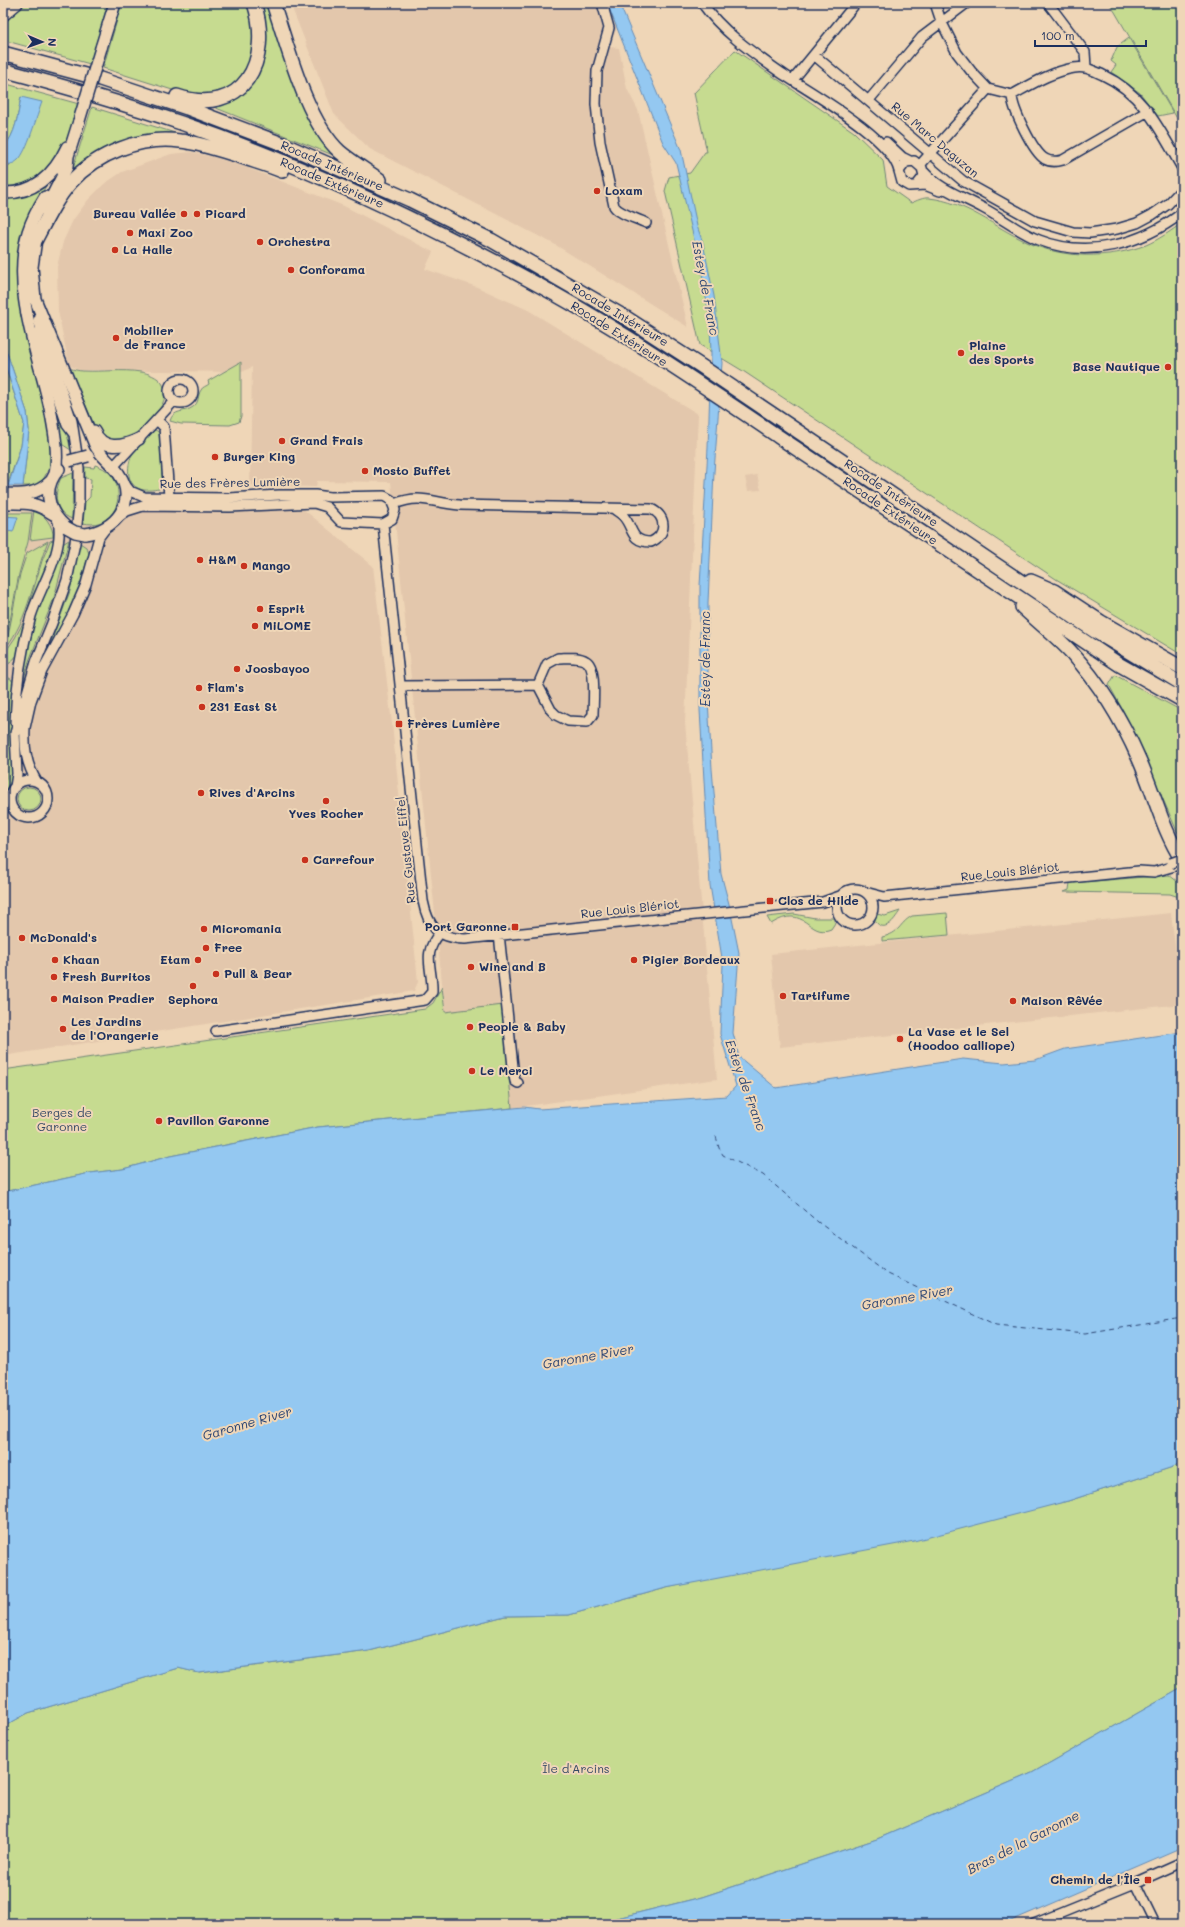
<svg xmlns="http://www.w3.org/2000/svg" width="1185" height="1927" viewBox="0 0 1185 1927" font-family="Mali,sans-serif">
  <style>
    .built { fill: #e3c7ac }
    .green { fill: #c6db90; stroke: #708577 }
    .water { fill: #94c8f1; stroke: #648bb6 }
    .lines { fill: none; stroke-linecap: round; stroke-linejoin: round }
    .ferry { stroke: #2d4674; stroke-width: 1; stroke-dasharray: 5 4; stroke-linecap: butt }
    .minor-casing { stroke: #1b2f5e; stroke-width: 12 }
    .major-casing { stroke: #1b2f5e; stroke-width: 14 }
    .highway-casing { stroke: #1b2f5e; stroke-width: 16 }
    .minor { stroke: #efd6b7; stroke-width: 9 }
    .major { stroke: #efd6b7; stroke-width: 11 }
    .highway { stroke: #efd6b7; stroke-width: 13 }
    .minor-bridge-casing { stroke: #1b2f5e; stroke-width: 12; stroke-linecap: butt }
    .major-bridge-casing { stroke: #1b2f5e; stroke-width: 14; stroke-linecap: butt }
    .minor-bridge { stroke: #efd6b7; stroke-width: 9 }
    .major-bridge { stroke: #efd6b7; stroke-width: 11 }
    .poi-dot { fill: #c8321e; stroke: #efd6b7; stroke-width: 1.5 }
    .labels { text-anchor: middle; stroke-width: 4; stroke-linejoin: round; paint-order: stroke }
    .street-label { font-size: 12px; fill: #1b2f5e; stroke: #efd6b7 }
    .poi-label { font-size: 12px; font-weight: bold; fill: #1b2f5e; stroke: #efd6b7; text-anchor: start }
    .park-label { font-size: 12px; fill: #354966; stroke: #efd6b7 }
    .water-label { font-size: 13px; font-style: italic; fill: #2d4674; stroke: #efd6b7 }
  </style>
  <rect width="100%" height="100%" fill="#efd6b7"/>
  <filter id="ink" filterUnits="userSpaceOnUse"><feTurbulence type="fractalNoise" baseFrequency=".025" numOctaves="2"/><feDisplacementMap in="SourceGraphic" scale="8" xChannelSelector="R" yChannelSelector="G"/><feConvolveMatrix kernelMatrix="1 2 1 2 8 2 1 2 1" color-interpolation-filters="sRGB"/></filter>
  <g filter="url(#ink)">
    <!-- built -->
    <path class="built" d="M290 3H607L617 28 609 47 619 48 627 89 638 110 688 327 554 244 370 149 334 114Z
      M191 152 214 157 240 165 344 206 433 252 425 269 477 287 528 310 698 414 685 723 717 1079 512 1108 502 1006 445 1012 391 482 317 481 316 487 250 485 252 367 242 372 79 370 69 365 58 311 57 267 63 242 73 220 88 200 104 184 122 172 171 154Z
      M757 475 761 490 748 491 745 477Z
      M303 509 373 566 392 724 418 982 414 991 3 1056V512Z
      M1171 913 1182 1004 780 1047 771 954Z"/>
    <!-- green -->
    <path class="green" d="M23 3H108L90 64 3 40V19Z
      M122 3H249L256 35 249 70 236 84 211 97 185 94 103 68Z
      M260 3H270L338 157 211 106C267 86 271 57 260 3Z
      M1109 3H1182V127L1115 12Z
      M1129 38 1173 113 1158 116 1140 93 1111 72 1116 65 1111 61 1117 47Z
      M735 50 854 132 883 160 887 186 911 203C916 201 924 197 929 198 967 202 994 227 1027 242 1064 259 1108 259 1146 245 1158 240 1171 231 1182 223V655L1056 579 743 371 700 345 665 191 669 177 690 173 705 152H707L694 93Z
      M3 83 79 104C67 145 52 185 3 188V165H10L21 97C18 113 16 136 3 147V141L7 135 8 117 3 107Z
      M92 107 207 143 140 141 69 181Z
      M46 186 37 202 20 252 47 416 51 454V464L44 478 39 484 35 486H23L29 430 27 412 3 341V200L30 195Z
      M3 360 24 423 21 446 6 489H3Z
      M241 362V416L239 422 230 425 181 424 170 421C173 409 185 413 193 407 200 402 197 396 201 390 202 387 207 386 209 384L208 381Z
      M68 368C73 369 78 371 83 371 102 372 122 369 141 372 148 373 158 377 162 383 176 404 139 431 124 442L105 440 95 427 84 401Z
      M49 387 63 419 71 450 60 443Z
      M155 430 159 432 163 485 159 489C153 490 145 491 140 489 125 484 127 463 133 453 138 445 147 436 155 430Z
      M95 465C132 475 122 532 83 523L85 502 90 497 91 479 85 478V467L94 468Z
      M73 473 72 519C53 512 54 492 61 478Z
      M34 510C44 513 54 527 53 537L30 540Z
      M3 513H32L28 542 19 574 3 657Z
      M53 540 56 542 19 653 10 663 3 665 6 651 15 638 24 621 42 561 50 541Z
      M69 540 54 598 29 661 21 689 30 630 61 545Z
      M48 541C35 573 28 621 6 647L20 574 27 553Z
      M80 543 86 547 89 553 73 608 45 658 70 591Z
      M3 675 11 679 14 684V693L11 742 13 771 12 779 3 794V785L6 778 8 692 7 688 3 684Z
      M1115 675 1182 711V839L1177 831 1127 718 1109 685Z
      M17 799a12 12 0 1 1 24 0a12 12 0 1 1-24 0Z
      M1169 875 1182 885V898L1170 894 1064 892 1069 890 1070 883Z
      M900 911C894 920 885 934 875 921V914H877L885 916Z
      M947 913 949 935 882 941V937C901 933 898 924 912 916Z
      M794 914 815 918H833L835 923 831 929C808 939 806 902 771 924L767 917Z
      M442 987 445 1012 502 1005 512 1108 318 1127 170 1156 123 1169 90 1173 3 1192V1070L425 1009 433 1003Z
      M1182 1464V1688L1032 1773 877 1839 702 1897 593 1924H3V1727L28 1713 178 1668 200 1673 369 1651 505 1616 569 1615 666 1588 1068 1501Z"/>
    <!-- water -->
    <path class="water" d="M607 3H619L681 150 697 226 703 243 714 296 722 363 714 472 708 602V700L712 769 721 874 729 904 739 953 733 1033 739 1057 776 1088 963 1059 1004 1063 1035 1060 1065 1049 1182 1032V1464L1068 1501 914 1541 666 1588 569 1615 505 1616 369 1651 199 1673 178 1668 28 1713 3 1727V1192L90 1173 123 1169 170 1156 318 1127 524 1107 539 1109 727 1096 736 1086 720 1034 723 964 710 885 700 710V586L708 448 711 355 710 322 702 273 676 163 663 143Z
      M21 97 42 102C37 115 27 152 18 160 14 164 8 165 3 165V147C16 136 18 113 21 97Z
      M3 341 27 412 29 430 23 486H8L21 446 24 423 3 359Z
      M3 516 18 517 13 532 3 530Z
      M1182 1688V1847L1004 1924H593L702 1897 877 1839 1032 1773Z"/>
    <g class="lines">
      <!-- ferry -->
      <path class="ferry" d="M716 1136 719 1148 723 1155 763 1175 818 1222 888 1274 996 1325 1085 1334 1182 1318"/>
      <defs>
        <path id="minor" d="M602 3 609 28 597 71 596 104 600 142 614 206C619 214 636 218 646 223
          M702 3C721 30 750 51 777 70 807 91 890 135 899 171
          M935 3 941 21 957 53 971 71 988 89 1012 95C1032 84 1051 72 1074 68 1085 66 1092 70 1103 75 1144 94 1160 130 1182 168
          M1048 3 1085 52 1086 67
          M814 55 963 181 1035 221 1073 232 1090 233 1117 229 1137 223 1152 215 1168 204 1182 189
          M793 80 856 3
          M1012 95C1012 108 1033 152 1045 159 1050 162 1056 162 1063 160L1148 111
          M869 100 922 37 967 3
          M886 142 902 157 910 161
          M920 165 988 89
          M924 172C939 189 963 197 983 208 1002 218 1019 232 1039 240 1088 259 1142 244 1182 213
          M917 185 924 176 922 168 914 161 906 162 899 171 902 182 909 186 925 185 940 191
          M36 333 67 425 73 433
          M169 391a12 12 0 1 1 24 0a12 12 0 1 1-24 0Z
          M157 420 164 427 169 497
          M113 467 174 401
          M394 504C422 493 432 503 460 505L651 509C667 516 667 535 651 542 630 542 634 529 624 517 622 514 617 511 614 509
          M119 517 127 511 143 506 230 507 314 503 327 507 341 522 383 524 392 519 395 510 391 500 384 496 330 497 315 495H279L229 498 144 497 130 491 123 482
          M383 524 423 901C428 927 438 938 465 939L823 902 840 896
          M558 658C566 658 578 656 586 661 597 667 593 703 593 715L587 722 568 721 556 715 551 710 538 685 547 664Z
          M401 686 538 685
          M15 722C16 686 21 651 31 616 40 587 65 551 58 521
          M25 727C24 748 26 764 37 782
          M24 732 31 701 42 671 73 614 86 584 99 537 105 529
          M10 799a19 19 0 1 1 38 0a19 19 0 1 1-38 0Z
          M15 787 17 774 15 733 36 662 52 623 67 580 75 543 79 505V468L72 421 38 320
          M837 907a18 18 0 1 1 36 0a18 18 0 1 1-36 0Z
          M865 892 884 897 1139 871 1154 872 1182 864
          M499 934 514 1076 515 1081 518 1083
          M216 1031 425 1000 432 992C433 967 421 955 440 933
          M1135 1883 1155 1924
          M1034 1924 1135 1883 1182 1862"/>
        <path id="major" d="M101 48 115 3
          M3 193C34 194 54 175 67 147
          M45 197C38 208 32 220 28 232 11 289 38 352 50 408 54 430 59 452 55 474
          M45 210 67 167 68 156 79 121
          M37 232 32 267 35 299 95 445C101 457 112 463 119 474 138 502 115 531 85 534
          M94 431C103 451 122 447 139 439
          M59 469C42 488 47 511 66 527
          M3 494C22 495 37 495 51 481
          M3 503C25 503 34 501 53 514"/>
        <path id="highway" d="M273 3C288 47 306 121 340 152 352 162 367 171 380 180
          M3 14 16 3
          M3 53 100 79 187 108 285 145 410 200 491 240 628 319 701 366 1096 632 1182 684
          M3 70C63 86 122 103 181 123 306 166 426 223 542 287 624 332 702 385 779 437 893 513 1006 590 1120 665L1182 700
          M177 96C243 118 273 60 254 3
          M36 239C46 220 56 199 71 182 97 153 141 136 180 141 200 143 220 150 239 156 253 161 268 165 282 171
          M1031 581 1054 591 1101 622 1182 668
          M1022 607C1038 622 1056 636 1071 652 1100 684 1122 720 1139 759 1154 792 1162 829 1182 860"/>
      </defs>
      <!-- minor casing -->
      <use href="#minor" class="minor-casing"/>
      <!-- major casing -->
      <use href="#major" class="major-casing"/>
      <!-- highway casing -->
      <use href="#highway" class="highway-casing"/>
      <!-- minor -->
      <use href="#minor" class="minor"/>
      <!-- major -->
      <use href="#major" class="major"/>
      <!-- highway -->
      <use href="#highway" class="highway"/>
      <defs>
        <path id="minor-bridge" d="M1171 863 1182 859"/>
        <path id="major-bridge" d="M79 121 101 48
          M69 461 88 456
          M66 527 75 532 85 534"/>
      </defs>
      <!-- minor-bridge casing -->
      <use href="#minor-bridge" class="minor-bridge-casing"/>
      <!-- major-bridge casing -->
      <use href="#major-bridge" class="major-bridge-casing"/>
      <!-- minor-bridge -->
      <use href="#minor-bridge" class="minor-bridge"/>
      <!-- major-bridge -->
      <use href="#major-bridge" class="major-bridge"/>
    </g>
  </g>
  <!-- markers -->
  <g class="poi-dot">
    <circle cx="597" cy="191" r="4"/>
    <circle cx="184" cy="214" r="4"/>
    <circle cx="197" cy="214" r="4"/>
    <circle cx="130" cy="233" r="4"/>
    <circle cx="260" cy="242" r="4"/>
    <circle cx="115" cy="250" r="4"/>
    <circle cx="291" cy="270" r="4"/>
    <circle cx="116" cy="338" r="4"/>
    <circle cx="961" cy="353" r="4"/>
    <circle cx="1168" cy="367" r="4"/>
    <circle cx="282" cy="441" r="4"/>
    <circle cx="215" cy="457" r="4"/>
    <circle cx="365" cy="471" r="4"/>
    <circle cx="200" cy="560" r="4"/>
    <circle cx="244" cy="566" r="4"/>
    <circle cx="260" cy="609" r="4"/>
    <circle cx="255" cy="626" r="4"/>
    <circle cx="237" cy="669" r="4"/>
    <circle cx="199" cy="688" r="4"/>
    <circle cx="202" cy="707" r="4"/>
    <rect x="395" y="720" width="8" height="8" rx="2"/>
    <circle cx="201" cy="793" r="4"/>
    <circle cx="326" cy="801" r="4"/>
    <circle cx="305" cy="860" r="4"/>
    <rect x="766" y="897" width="8" height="8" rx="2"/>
    <rect x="511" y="923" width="8" height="8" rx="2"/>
    <circle cx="204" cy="929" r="4"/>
    <circle cx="22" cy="938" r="4"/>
    <circle cx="206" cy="948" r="4"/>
    <circle cx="55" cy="960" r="4"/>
    <circle cx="198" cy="960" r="4"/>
    <circle cx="634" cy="960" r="4"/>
    <circle cx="471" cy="967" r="4"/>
    <circle cx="216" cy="974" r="4"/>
    <circle cx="54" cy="977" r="4"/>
    <circle cx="193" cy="986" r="4"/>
    <circle cx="783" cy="996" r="4"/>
    <circle cx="54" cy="999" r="4"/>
    <circle cx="1013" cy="1001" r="4"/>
    <circle cx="470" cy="1027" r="4"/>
    <circle cx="63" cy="1029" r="4"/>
    <circle cx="900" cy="1039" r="4"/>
    <circle cx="472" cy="1071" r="4"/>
    <circle cx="159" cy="1121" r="4"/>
    <rect x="1144" y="1876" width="8" height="8" rx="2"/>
  </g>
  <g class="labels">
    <!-- street labels -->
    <g class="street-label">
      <text transform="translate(935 140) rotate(40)" y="4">Rue Marc Daguzan</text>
      <text transform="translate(332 166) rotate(23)" y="4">Rocade Intérieure</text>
      <text transform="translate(332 183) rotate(23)" y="4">Rocade Extérieure</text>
      <text transform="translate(620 315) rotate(31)" y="4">Rocade Intérieure</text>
      <text transform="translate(619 334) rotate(32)" y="4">Rocade Extérieure</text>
      <text transform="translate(230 483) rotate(-1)" y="4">Rue des Frères Lumière</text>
      <text transform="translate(891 493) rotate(34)" y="4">Rocade Intérieure</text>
      <text transform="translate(890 511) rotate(34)" y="4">Rocade Extérieure</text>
      <text transform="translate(406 850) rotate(-96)" y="4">Rue Gustave Eiffel</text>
      <text transform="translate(1010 872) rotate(-6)" y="4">Rue Louis Blériot</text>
      <text transform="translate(630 909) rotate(-6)" y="4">Rue Louis Blériot</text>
    </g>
    <!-- poi labels -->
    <g class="poi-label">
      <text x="605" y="195">Loxam</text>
      <text x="176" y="218" text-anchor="end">Bureau Vallée</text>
      <text x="205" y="218">Picard</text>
      <text x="138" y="237">Maxi Zoo</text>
      <text x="268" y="246">Orchestra</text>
      <text x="123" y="254">La Halle</text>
      <text x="299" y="274">Conforama</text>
      <text x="124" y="335">Mobilier<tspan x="124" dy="14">de France</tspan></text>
      <text x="969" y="350">Plaine<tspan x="969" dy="14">des Sports</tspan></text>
      <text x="1160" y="371" text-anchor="end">Base Nautique</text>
      <text x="290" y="445">Grand Frais</text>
      <text x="223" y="461">Burger King</text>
      <text x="373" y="475">Mosto Buffet</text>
      <text x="208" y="564">H&amp;M</text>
      <text x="252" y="570">Mango</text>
      <text x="268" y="613">Esprit</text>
      <text x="263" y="630">MiLOME</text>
      <text x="245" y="673">Joosbayoo</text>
      <text x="207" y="692">Flam's</text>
      <text x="210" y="711">231 East St</text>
      <text x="407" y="728">Frères Lumière</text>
      <text x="209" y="797">Rives d'Arcins</text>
      <text x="326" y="818" text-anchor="middle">Yves Rocher</text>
      <text x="313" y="864">Carrefour</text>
      <text x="778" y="905">Clos de Hilde</text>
      <text x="507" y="931" text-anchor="end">Port Garonne</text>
      <text x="212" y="933">Micromania</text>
      <text x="30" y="942">McDonald's</text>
      <text x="214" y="952">Free</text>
      <text x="63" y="964">Khaan</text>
      <text x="190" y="964" text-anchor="end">Etam</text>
      <text x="642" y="964">Pigier Bordeaux</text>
      <text x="479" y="971">Wine and B</text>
      <text x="224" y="978">Pull &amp; Bear</text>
      <text x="62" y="981">Fresh Burritos</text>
      <text x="791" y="1000">Tartifume</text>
      <text x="62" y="1003">Maison Pradier</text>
      <text x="193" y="1004" text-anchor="middle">Sephora</text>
      <text x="1021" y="1005">Maison RêVée</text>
      <text x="71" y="1026">Les Jardins<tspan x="71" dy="14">de l'Orangerie</tspan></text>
      <text x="478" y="1031">People &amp; Baby</text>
      <text x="908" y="1036">La Vase et le Sel<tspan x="908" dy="14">(Hoodoo calliope)</tspan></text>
      <text x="480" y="1075">Le Merci</text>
      <text x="167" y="1125">Pavillon Garonne</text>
      <text x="1140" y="1884" text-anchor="end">Chemin de l'Île</text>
    </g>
    <!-- park labels -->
    <g class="park-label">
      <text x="62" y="1117">Berges de<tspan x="62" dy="14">Garonne</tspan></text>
      <text x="576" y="1773">Île d'Arcins</text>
    </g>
    <!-- water labels -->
    <g class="water-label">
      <text transform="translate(706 288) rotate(79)" y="5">Estey de Franc</text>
      <text transform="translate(705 659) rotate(-90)" y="5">Estey de Franc</text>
      <text transform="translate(746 1085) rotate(70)" y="5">Estey de Franc</text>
      <text transform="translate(907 1297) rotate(-10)" y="5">Garonne River</text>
      <text transform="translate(588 1356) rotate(-10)" y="5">Garonne River</text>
      <text transform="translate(247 1423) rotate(-16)" y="5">Garonne River</text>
      <text transform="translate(1023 1842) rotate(-27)" y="5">Bras de la Garonne</text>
    </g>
  </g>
  <!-- margin -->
  <rect width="1185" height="1927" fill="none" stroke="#efd6b7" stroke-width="16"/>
  <rect x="8" y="8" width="1169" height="1911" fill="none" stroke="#1b2f5e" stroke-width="1.5" filter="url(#ink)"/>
  <!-- north arrow -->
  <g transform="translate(42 42) rotate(92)" stroke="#efd6b7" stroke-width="3" paint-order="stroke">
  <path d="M0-3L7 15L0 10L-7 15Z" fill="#1b2f5e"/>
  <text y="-6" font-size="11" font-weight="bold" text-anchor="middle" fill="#1b2f5e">N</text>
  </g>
  <!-- scale -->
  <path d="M1035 40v6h111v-6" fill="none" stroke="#1b2f5e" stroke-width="2"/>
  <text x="1041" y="40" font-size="12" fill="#1b2f5e" stroke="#efd6b7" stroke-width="3" paint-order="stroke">100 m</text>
</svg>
